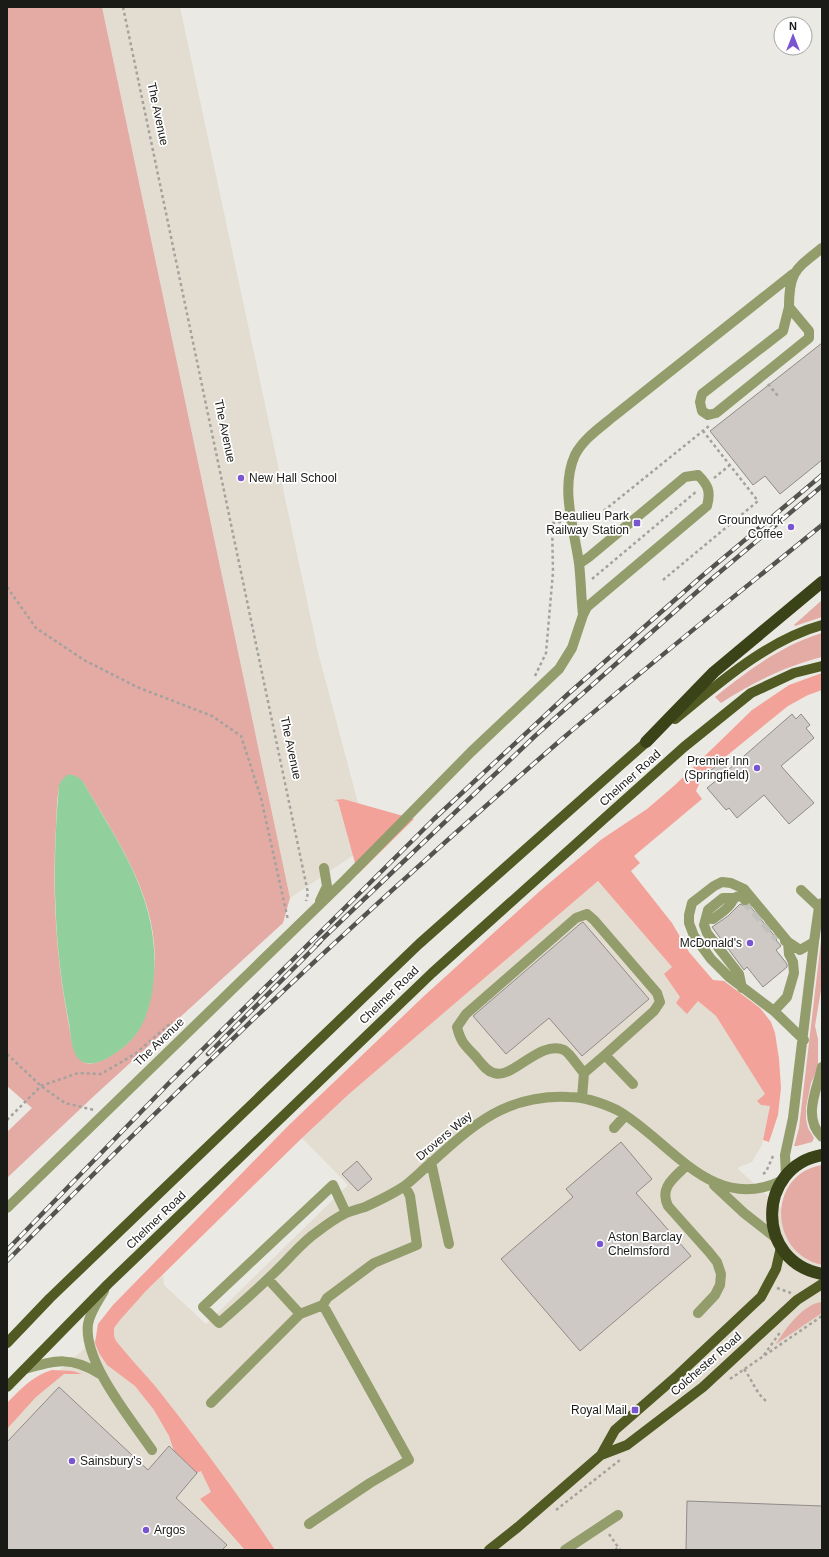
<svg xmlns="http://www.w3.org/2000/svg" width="829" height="1557" viewBox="0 0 829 1557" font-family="Arial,sans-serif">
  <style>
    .built { fill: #e3ddd1 }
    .green { fill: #e4aaa4; fill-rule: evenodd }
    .forest { fill: #f3a29a }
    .water { fill: #91d09c }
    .building { fill: #cec9c5; stroke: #908b88 }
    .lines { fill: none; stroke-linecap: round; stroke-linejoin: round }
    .minor-tunnel { stroke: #c1c0ba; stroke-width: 10; stroke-dasharray: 10 5; stroke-linecap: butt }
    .path { stroke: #a3a29d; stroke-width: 2.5; stroke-dasharray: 3 3; stroke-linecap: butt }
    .minor { stroke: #929d6b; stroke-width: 10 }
    .major { stroke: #505a22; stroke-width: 10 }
    .highway { stroke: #3a4218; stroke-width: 12 }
    .rail-casing { stroke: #54534f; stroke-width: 4.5 }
    .rail { stroke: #fff; stroke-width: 3; stroke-dasharray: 9; stroke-linecap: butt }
    .poi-dot { fill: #7956d0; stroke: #fff; stroke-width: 1.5 }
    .labels { text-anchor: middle; stroke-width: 3.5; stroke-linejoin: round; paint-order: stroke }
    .street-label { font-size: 12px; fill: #1a1a17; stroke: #fff }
    .poi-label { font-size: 12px; fill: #1a1a17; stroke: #fff; text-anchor: end }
  </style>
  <rect width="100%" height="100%" fill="#ebe9e3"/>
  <!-- built -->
  <path class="built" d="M102 7H180L318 652 358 803 367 846 290 898Z
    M598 881 672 967 698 1001 716 1016 766 1095 770 1106 762 1145 752 1162 737 1168 822 1245V1550H7V1424L48 1380 106 1330 163 1275 164 1285 206 1324 348 1185 302 1138 349 1094Z"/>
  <!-- green -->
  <path class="green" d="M7 7H102L290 898 283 923 94 1096 7 1178V1132L32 1108 7 1086ZM61 781 83 782C117 840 161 901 154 972 154 979 152 986 151 993 146 1018 140 1036 118 1051 110 1057 91 1069 82 1061 71 1052 71 1033 68 1020 56 956 52 892 56 827 57 813 56 795 61 781Z
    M822 600V617L795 626 794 625Z
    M822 633V657C785 666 753 683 721 703L715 697C749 670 780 646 822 633Z
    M822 932V984L815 1026 818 1039V1068L811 1083 806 1107V1119L808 1128 814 1138 812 1142 797 1146H794L799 1128Z
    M822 1165V1265C768 1253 767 1174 822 1165Z
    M822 1302V1313L776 1344C785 1329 804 1303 822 1302Z"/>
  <!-- forest -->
  <path class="forest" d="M822 673V690L808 695 788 706 703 775 696 791 702 799 634 856 640 863 631 871 672 923 689 952 713 980 724 981 760 1008 771 1022 775 1033 779 1059 781 1088 778 1115 769 1142 763 1140 770 1106 761 1105 757 1101 765 1094 716 1016 698 1001 687 1014 676 1003 680 997 664 974 672 967 598 881 349 1094 302 1138 145 1292 120 1320 114 1328V1336L116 1341C129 1357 143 1372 156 1387 198 1440 238 1494 275 1550H245L200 1499 211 1492 201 1471 197 1473 174 1451 169 1436 154 1410 135 1386 107 1365 99 1353 95 1343 98 1324 113 1305 288 1126 423 997 541 890 602 839 647 809 675 785 752 710 789 685Z
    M343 799 414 819 358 874 338 801 334 800Z
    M52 1370 73 1371 82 1374H64L36 1397 7 1429V1403C21 1389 32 1376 52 1370Z"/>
  <!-- water -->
  <path class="water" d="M67 775C74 774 79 777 83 782 122 849 163 904 153 986 150 1009 143 1031 125 1046 115 1054 96 1068 83 1062 71 1057 71 1034 69 1023 53 944 52 865 59 785L61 781Z"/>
  <!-- building -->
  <path class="building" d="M822 343V460L780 494 765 476 753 485 710 431Z
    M792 714 796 719 801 714 810 725 806 728 814 738 781 766 814 803 789 824 764 795 737 818 729 808 726 810 707 788 718 779 711 770 721 762 728 770Z
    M740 904 745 906 749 905 777 939 776 940 781 946 776 950 787 964V967L763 987 747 967 744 970 712 927 728 916Z
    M583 922 649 999 582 1056 549 1018 506 1054 473 1016 580 924Z
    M621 1142 652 1179 636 1193 691 1256 580 1351 501 1259 573 1197 566 1189Z
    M357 1161 372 1179 358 1191 342 1174Z
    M59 1387 148 1470 169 1446 197 1473 176 1498 227 1545 222 1550H7V1442Z
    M687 1501 822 1506V1550H686Z"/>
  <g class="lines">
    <!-- minor-tunnel -->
    <path class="minor-tunnel" d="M745 900 778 938"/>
    <!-- path -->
    <path class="path" d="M123 7 304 874 308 893 306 901
      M768 384 778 396
      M714 478 730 465
      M582 519 596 517 709 426
      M592 579 697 491
      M663 580 758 501 703 431
      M7 587 36 628 84 660 137 687 212 716 241 736 261 798 288 920
      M535 676 546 653 553 572 552 523 561 522
      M7 1054 41 1086 65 1103 94 1110
      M7 1120 41 1086 78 1073 101 1074 135 1054 172 1022
      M763 1174 766 1172 773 1156
      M777 1288 791 1293
      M764 1355 781 1331
      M744 1369C753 1381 755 1392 767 1402
      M730 1379 822 1316
      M556 1510 620 1460
      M609 1534 620 1550
      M615 1550 618 1548"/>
    <!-- minor -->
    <path class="minor" d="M789 307 809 331V338L716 413 708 415 702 411 700 402 702 394 783 331Z
      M789 307C789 271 796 269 822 248
      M583 615C581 597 581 580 579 563 574 528 560 488 575 455 583 439 601 427 614 416L793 274
      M801 890 819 907
      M732 898H723L708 910 704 925 707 933 739 974 742 988
      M320 901 327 886 324 868
      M706 918 713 919C718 915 725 911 729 906 734 900 733 895 743 897L745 900
      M774 1011 787 997 794 973 793 962 789 954 788 942 785 941
      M804 1040 774 1011 729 977 711 959 694 936 689 923V915L692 903 714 886 722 882 731 883 744 889 788 942 800 950 814 942
      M822 1067C817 1090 802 1117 822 1137
      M584 1073C579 1068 570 1053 564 1050 540 1039 512 1080 494 1073 486 1071 481 1063 476 1057 465 1045 461 1043 457 1027L466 1014 576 918 587 914 594 920 657 993 660 1002 654 1011 605 1055
      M582 1098 584 1073 605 1055 633 1084
      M614 1128 625 1116
      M431 1162 449 1244
      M687 1165C674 1178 659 1187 668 1206L709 1252 717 1262 721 1274 720 1285 715 1295 698 1313
      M786 1176 785 1155 793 1118 814 942 819 907 822 903
      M714 1185 744 1213 776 1238
      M7 1208 345 880 471 752 559 669 572 648 583 615 587 607 707 506C711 491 708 485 698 475L685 477 589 557 579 564
      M346 1213 333 1185 203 1307 219 1323C238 1306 258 1289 276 1271 290 1258 302 1242 317 1232 326 1225 336 1218 346 1213 352 1211 358 1209 365 1207 378 1201 391 1195 403 1187 413 1180 422 1170 431 1163 474 1124 507 1094 569 1097 585 1097 602 1103 617 1110 670 1140 711 1214 781 1181
      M268 1279 300 1314
      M104 1291C98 1301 90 1312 88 1324 83 1362 131 1419 152 1450
      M25 1369C56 1360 71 1356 100 1374
      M211 1403 300 1314 323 1305
      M309 1524 370 1483 409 1460 323 1305 327 1298 374 1263 417 1245 410 1196 405 1186
      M565 1550 618 1515"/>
    <!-- major -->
    <path class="major" d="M675 719C718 684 767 640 822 625
      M7 1343 50 1298 419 944 651 738
      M7 1387 108 1284 432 973 684 747 751 693 794 673 822 666
      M601 1455 627 1445 703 1387 797 1300 822 1284
      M489 1550 518 1527 601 1455 615 1430 678 1375 761 1297 776 1269 781 1247"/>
    <!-- highway -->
    <path class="highway" d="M646 742 714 672 822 582
      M822 1155C756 1167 755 1262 822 1274"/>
    <defs>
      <path id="rail" d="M316 945 535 736 708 582 822 486
        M208 1054 320 942
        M7 1250 170 1082 434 819 568 694 702 576 822 475
        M7 1261C185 1080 370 906 562 739 647 666 735 596 822 525"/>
    </defs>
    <!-- rail casing -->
    <use href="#rail" class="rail-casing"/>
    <!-- rail -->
    <use href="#rail" class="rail"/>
  </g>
  <!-- markers -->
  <g class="poi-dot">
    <circle cx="241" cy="478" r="4"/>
    <rect x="633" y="519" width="8" height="8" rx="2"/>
    <circle cx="791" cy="527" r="4"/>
    <circle cx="757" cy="768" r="4"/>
    <circle cx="750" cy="943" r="4"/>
    <circle cx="600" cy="1244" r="4"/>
    <rect x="631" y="1406" width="8" height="8" rx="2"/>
    <circle cx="72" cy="1461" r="4"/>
    <circle cx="146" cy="1530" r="4"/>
  </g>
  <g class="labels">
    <!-- street labels -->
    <g class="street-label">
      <text transform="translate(158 114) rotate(78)" y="4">The Avenue</text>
      <text transform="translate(225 431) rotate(78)" y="4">The Avenue</text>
      <text transform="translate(291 748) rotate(78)" y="4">The Avenue</text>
      <text transform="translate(630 778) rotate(-42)" y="4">Chelmer Road</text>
      <text transform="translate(389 995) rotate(-44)" y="4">Chelmer Road</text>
      <text transform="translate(159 1042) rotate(-44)" y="4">The Avenue</text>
      <text transform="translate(444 1136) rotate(-40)" y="4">Drovers Way</text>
      <text transform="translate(156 1220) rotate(-44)" y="4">Chelmer Road</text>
      <text transform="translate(706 1364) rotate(-41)" y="4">Colchester Road</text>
    </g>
    <!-- poi labels -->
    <g class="poi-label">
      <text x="249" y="482" text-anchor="start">New Hall School</text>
      <text x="629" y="520">Beaulieu Park<tspan x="629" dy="14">Railway Station</tspan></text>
      <text x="783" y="524">Groundwork<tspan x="783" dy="14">Coffee</tspan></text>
      <text x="749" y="765">Premier Inn<tspan x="749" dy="14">(Springfield)</tspan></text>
      <text x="742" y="947">McDonald's</text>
      <text x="608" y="1241" text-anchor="start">Aston Barclay<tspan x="608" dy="14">Chelmsford</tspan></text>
      <text x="627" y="1414">Royal Mail</text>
      <text x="80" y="1465" text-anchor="start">Sainsbury's</text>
      <text x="154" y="1534" text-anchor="start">Argos</text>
    </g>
  </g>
  <!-- border -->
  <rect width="829" height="1557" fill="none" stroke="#1a1a17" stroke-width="16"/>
  <!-- north arrow -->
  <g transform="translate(793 36)"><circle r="19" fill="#ffffff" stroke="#a3a3a2"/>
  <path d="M0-3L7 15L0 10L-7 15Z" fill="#7956d0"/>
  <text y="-6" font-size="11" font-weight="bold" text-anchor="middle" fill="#1a1a17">N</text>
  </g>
</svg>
